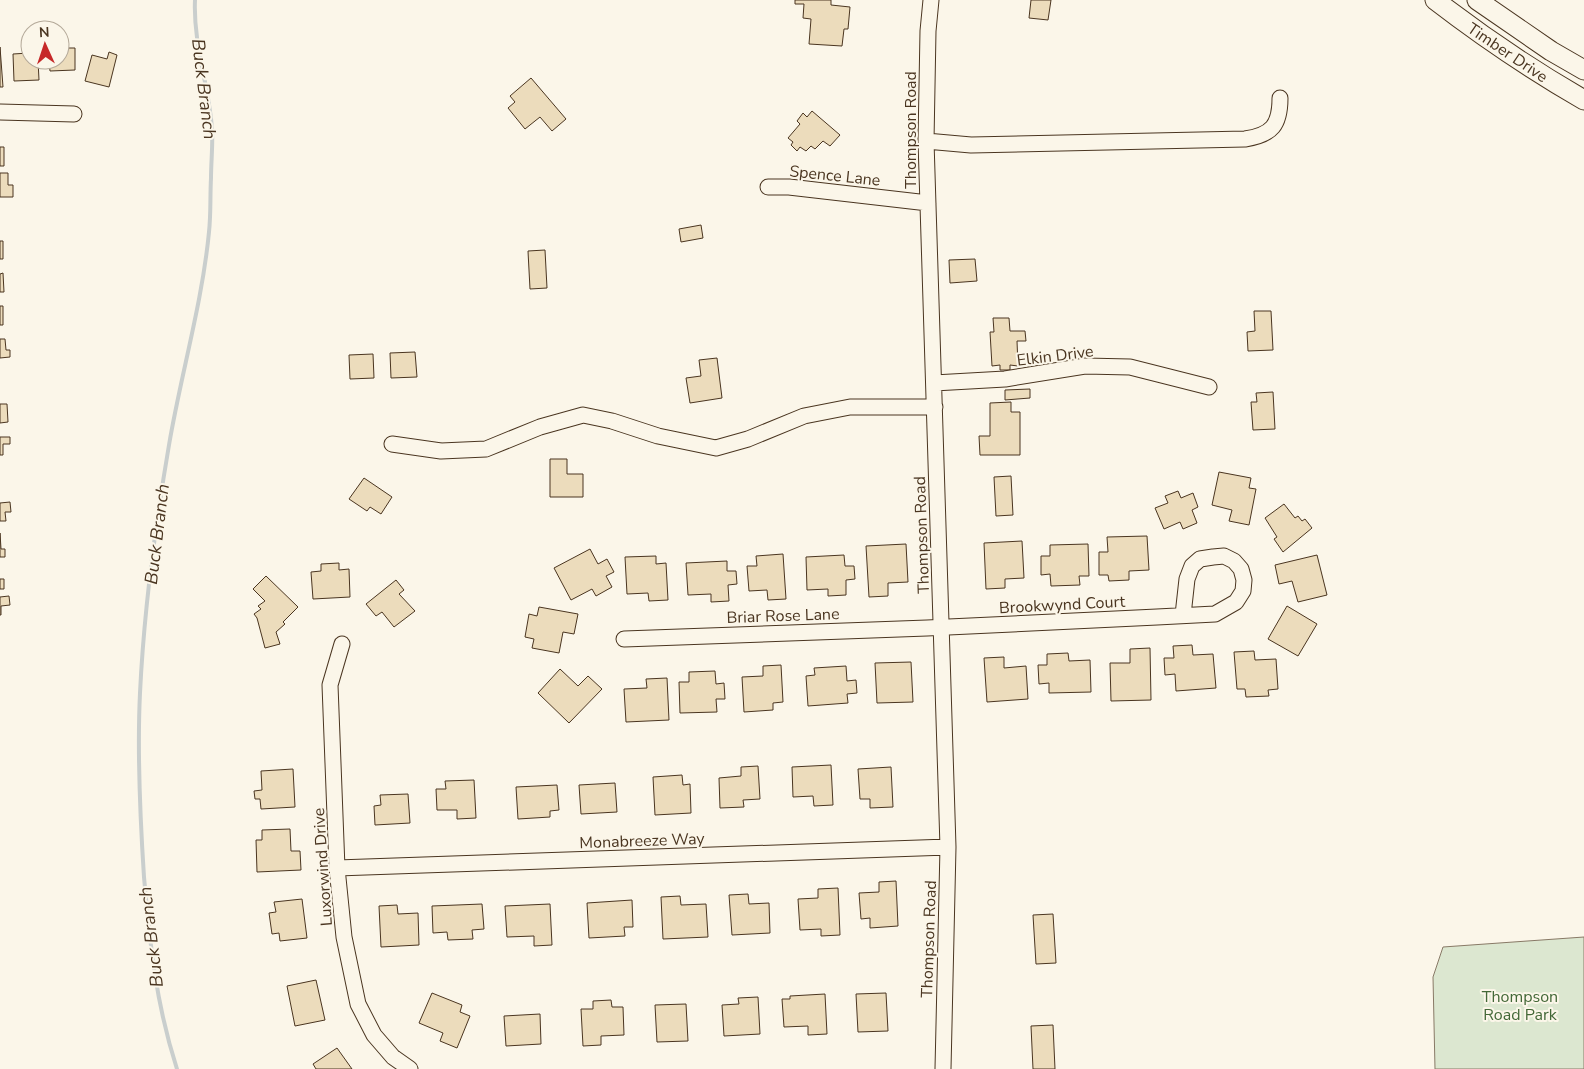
<svg xmlns="http://www.w3.org/2000/svg" width="1584" height="1069" viewBox="0 0 1584 1069" font-family="'Nunito Sans',sans-serif">
  <style>
    .green { fill: #dce7d0; stroke: #887966 }
    .lines { fill: none; stroke-linecap: round; stroke-linejoin: round }
    .stream { stroke: #c9cecd; stroke-width: 4 }
    .building { fill: #ecdcbc; stroke: #4a3520 }
    .minor-casing { stroke: #4a3520; stroke-width: 17 }
    .major-casing { stroke: #4a3520; stroke-width: 21 }
    .minor { stroke: #fbf6e9; stroke-width: 15 }
    .major { stroke: #fbf6e9; stroke-width: 19 }
    .labels { text-anchor: middle; stroke-width: 4; stroke-linejoin: round; paint-order: stroke }
    .street-label { font-size: 16px; fill: #4a3520; stroke: #fbf6e9 }
    .park-label { font-size: 16px; fill: #436837; stroke: #fbf6e9 }
    .water-label { font-size: 18px; font-style: italic; fill: #4a3520; stroke: #fbf6e9 }
  </style>
  <rect width="100%" height="100%" fill="#fbf6e9"/>
  <!-- green -->
  <path class="green" d="M1584 937V1069H1435L1433 977 1443 947Z"/>
  <g class="lines">
    <!-- stream -->
    <path class="stream" d="M177 1069C156 1004 150 945 144 877 140 816 137 754 140 693 144 610 155 527 169 445 181 374 202 304 209 232 211 214 210 196 211 178 211 162 213 145 212 129 209 86 193 44 195 0"/>
  </g>
  <!-- building -->
  <path class="building" d="M795 0H831V5L850 7 848 29H844L842 46 809 44 811 19 803 18 804 4H795Z
    M1031 0H1051L1048 20 1029 18Z
    M0 47 3 87H0Z
    M29 47H30V60H38L39 80 14 81 13 54 29 53Z
    M60 48H75V70L50 71 49 60H60Z
    M109 52 117 55 109 87 85 81 92 55 107 59Z
    M531 78 566 119 552 131 540 117 525 129 508 108 515 102 510 96Z
    M812 111 840 135 830 146 823 141 815 149 811 146 806 151 800 147 797 151 791 145 793 142 788 138 800 124 797 121 803 113 807 117Z
    M0 147H4V166H0Z
    M0 173H8V185H13V197H0Z
    M701 225 703 238 681 242 679 229Z
    M0 241H3V259H0Z
    M545 250 547 288 530 289 528 251Z
    M975 259 977 281 950 283 949 260Z
    M3 273 4 292H0V274Z
    M0 306H3V325H0Z
    M1254 311H1271L1273 350 1248 351 1247 332 1255 331Z
    M993 318H1009L1010 331H1025L1026 341H1017L1018 366 1010 365V370H1000V365L992 366 990 332H994Z
    M0 339H5L6 350H10V357L0 358Z
    M415 352 417 377 391 378 390 353Z
    M373 354 374 378 350 379 349 355Z
    M717 358 722 398 690 403 686 378 701 376 699 360Z
    M1030 389V398L1005 400V390Z
    M1273 392 1275 429 1253 430 1251 402H1257L1256 393Z
    M1011 402V412H1020V455H980L979 436H990V403Z
    M0 404H7L8 422 0 423Z
    M0 437H10V444H3V455H0Z
    M550 459H567V474H583V497H550Z
    M1219 472 1251 478 1249 488 1256 489 1249 525 1229 521 1232 510 1212 505Z
    M1011 476 1013 515 996 516 994 477Z
    M364 478 392 497 381 514 370 507 367 511 349 499Z
    M1178 491 1181 498 1193 493 1198 507 1192 510 1197 523 1183 529 1180 522 1164 529 1155 508 1168 503 1165 496Z
    M10 502 11 512H5L6 521H0V503Z
    M1284 504 1295 518 1298 516 1302 521 1305 519 1312 528 1283 552 1274 539 1277 537 1265 518Z
    M0 533 1 549H5V557H0Z
    M1147 536 1149 570 1129 571V580L1109 581 1108 575H1099V552H1108L1107 537Z
    M1022 541 1024 578 1005 579V588L986 589 984 543Z
    M906 544 908 582 888 583V596L869 597 866 546Z
    M1088 544 1089 576H1079L1080 585 1051 586 1050 574 1041 575V556H1050V545Z
    M590 549 598 564 607 559 614 572 606 576 612 587 596 596 592 589 571 600 554 568Z
    M783 554 786 599 768 600 767 590 749 591 747 566H757L756 556Z
    M844 555 845 566H854L855 579 846 580V595L828 596V589L807 590 806 557Z
    M1317 555 1327 595 1298 602 1292 581 1279 584 1275 565Z
    M656 556V564L666 563 668 600 649 601 648 593 627 594 625 557Z
    M727 561V571H736L737 584 728 585 729 601 711 602V594L688 595 686 563Z
    M339 563V570L349 569 350 597 313 599 311 572 321 571V564Z
    M266 576 298 607 283 622 285 624 276 632 280 644 265 648 257 618 254 614 261 609 258 606 265 601 253 589Z
    M0 579H4V589H0Z
    M396 580 404 590 399 594 415 611 394 627 382 612 376 616 366 604Z
    M9 596 10 605 1 606V615H0V597Z
    M1287 606 1317 624 1298 656 1268 639Z
    M539 607 578 614 574 634 563 632 559 653 532 648 534 639 525 637 529 614 537 616Z
    M1192 645 1193 655 1213 654 1216 688 1176 691 1175 674 1165 675 1164 658H1174L1173 646Z
    M1150 648 1151 700 1111 701 1110 663H1130V649Z
    M1254 651 1255 660 1276 659 1278 689 1268 690 1269 696 1246 697 1245 689H1237L1234 652Z
    M1068 653 1069 661 1090 660 1091 692 1049 693V683L1039 684 1038 665H1047V654Z
    M1004 657V668L1026 666 1028 699 987 702 984 658Z
    M911 662 913 702 877 703 875 663Z
    M781 665 783 702 773 703V710L744 712 742 677 763 676V666Z
    M846 666 847 681 856 680 857 693 847 694 848 703 808 706 806 676 815 675 814 668Z
    M560 669 578 686 588 676 602 689 569 723 538 693Z
    M715 671 716 684 724 683 725 699H716L717 712 680 713 679 682H689V672Z
    M667 678 669 720 626 722 624 689 647 688 646 679Z
    M831 765 833 805 814 806 813 796 793 797 792 767Z
    M758 766 760 799 743 800 744 807 720 808 719 778 741 776V767Z
    M891 767 893 807 870 808V799H860L858 769Z
    M293 769 295 807 261 809 260 799H255L254 791 262 790 261 771Z
    M682 775 683 785 690 784 691 813 655 815 653 777Z
    M474 780 476 818 457 819V810H437L436 789H446L445 781Z
    M615 783 617 812 581 814 579 785Z
    M557 785 559 810 550 811V817L518 819 516 787Z
    M408 794 410 823 375 825 374 806 381 805 380 795Z
    M290 829 291 851H300L301 870 257 872 256 840H262V830Z
    M896 881 898 926 870 928V918L861 919 859 893 879 892V882Z
    M838 888 840 935 821 936V929L800 930 798 899 818 898V889Z
    M748 894 749 904 769 903 770 933 732 935 729 895Z
    M680 896 681 905 706 904 708 937 663 939 661 897Z
    M302 899 307 938 280 941 279 933 272 934 269 913 276 912 274 902Z
    M632 900 633 927H624L625 936 589 938 587 903Z
    M482 904 484 929 472 930 473 939 448 940 447 932 433 933 432 906Z
    M550 904 552 945 534 946V936L507 937 505 906Z
    M397 905 398 914 418 913 419 945 381 947 379 906Z
    M1053 914 1056 963 1036 964 1033 915Z
    M316 980 325 1020 295 1026 287 986Z
    M432 993 462 1005 460 1012 470 1016 457 1048 440 1041 443 1033 419 1023Z
    M886 993 888 1031 858 1032 856 994Z
    M825 994 827 1034 808 1035V1026L784 1027 782 999H790V996Z
    M758 997 760 1034 724 1036 722 1005 739 1004 738 998Z
    M611 1000 612 1007H623L624 1035 601 1036V1045L583 1046 581 1009H593V1001Z
    M686 1004 688 1041 657 1042 655 1005Z
    M540 1014 541 1044 506 1046 504 1016Z
    M1053 1025 1055 1069H1033L1031 1026Z
    M337 1048 352 1069H316L313 1064Z"/>
  <g class="lines">
    <defs>
      <path id="minor" d="M931 0 928 31 926 141 948 847 943 1069
        M0 112 74 114
        M926 141 971 145 1245 139C1272 135 1280 125 1280 98
        M768 187H789L928 203
        M934 383 1005 379 1085 366 1130 367 1209 387
        M392 444 441 451 486 449 540 427 583 415 612 421 658 436 716 448 748 439 804 416 850 407H935
        M624 639 927 628 1157 617 1215 614 1236 602 1243 591 1244 580 1241 569 1234 561 1224 556 1213 557 1200 559 1192 566 1187 579 1183 615
        M342 644 330 685 337 868 344 937 358 1004 374 1035 393 1057 410 1069
        M337 868 948 847"/>
      <path id="major" d="M1435 0C1483 37 1532 70 1584 100
        M1477 0 1551 51 1584 70"/>
    </defs>
    <!-- minor casing -->
    <use href="#minor" class="minor-casing"/>
    <!-- major casing -->
    <use href="#major" class="major-casing"/>
    <!-- minor -->
    <use href="#minor" class="minor"/>
    <!-- major -->
    <use href="#major" class="major"/>
  </g>
  <g class="labels">
    <!-- street labels -->
    <g class="street-label">
      <text transform="translate(1508 52) rotate(34)" y="6">Timber Drive</text>
      <text transform="translate(910 130) rotate(-90)" y="6">Thompson Road</text>
      <text transform="translate(835 175) rotate(6)" y="6">Spence Lane</text>
      <text transform="translate(1055 355) rotate(-7)" y="6">Elkin Drive</text>
      <text transform="translate(921 535) rotate(-92)" y="6">Thompson Road</text>
      <text transform="translate(1062 604) rotate(-3)" y="6">Brookwynd Court</text>
      <text transform="translate(783 615) rotate(-2)" y="6">Briar Rose Lane</text>
      <text transform="translate(642 840) rotate(-2)" y="6">Monabreeze Way</text>
      <text transform="translate(322 867) rotate(-94)" y="6">Luxorwind Drive</text>
      <text transform="translate(928 939) rotate(-88)" y="6">Thompson Road</text>
    </g>
    <!-- park labels -->
    <g class="park-label">
      <text x="1520" y="1002">Thompson<tspan x="1520" dy="18">Road Park</tspan></text>
    </g>
    <!-- water labels -->
    <g class="water-label">
      <text transform="translate(204 89) rotate(83)" y="6">Buck Branch</text>
      <text transform="translate(157 534) rotate(-83)" y="6">Buck Branch</text>
      <text transform="translate(151 937) rotate(-97)" y="6">Buck Branch</text>
    </g>
  </g>
  <!-- north arrow -->
  <g transform="translate(45 45) rotate(357)"><circle r="24" fill="#fbf6e9" stroke="#b4a999"/>
  <path d="M0-4L9 19L0 12L-9 19Z" fill="#c62828"/>
  <text y="-8" font-size="14" font-weight="bold" text-anchor="middle" fill="#4a3520">N</text>
  </g>
</svg>
